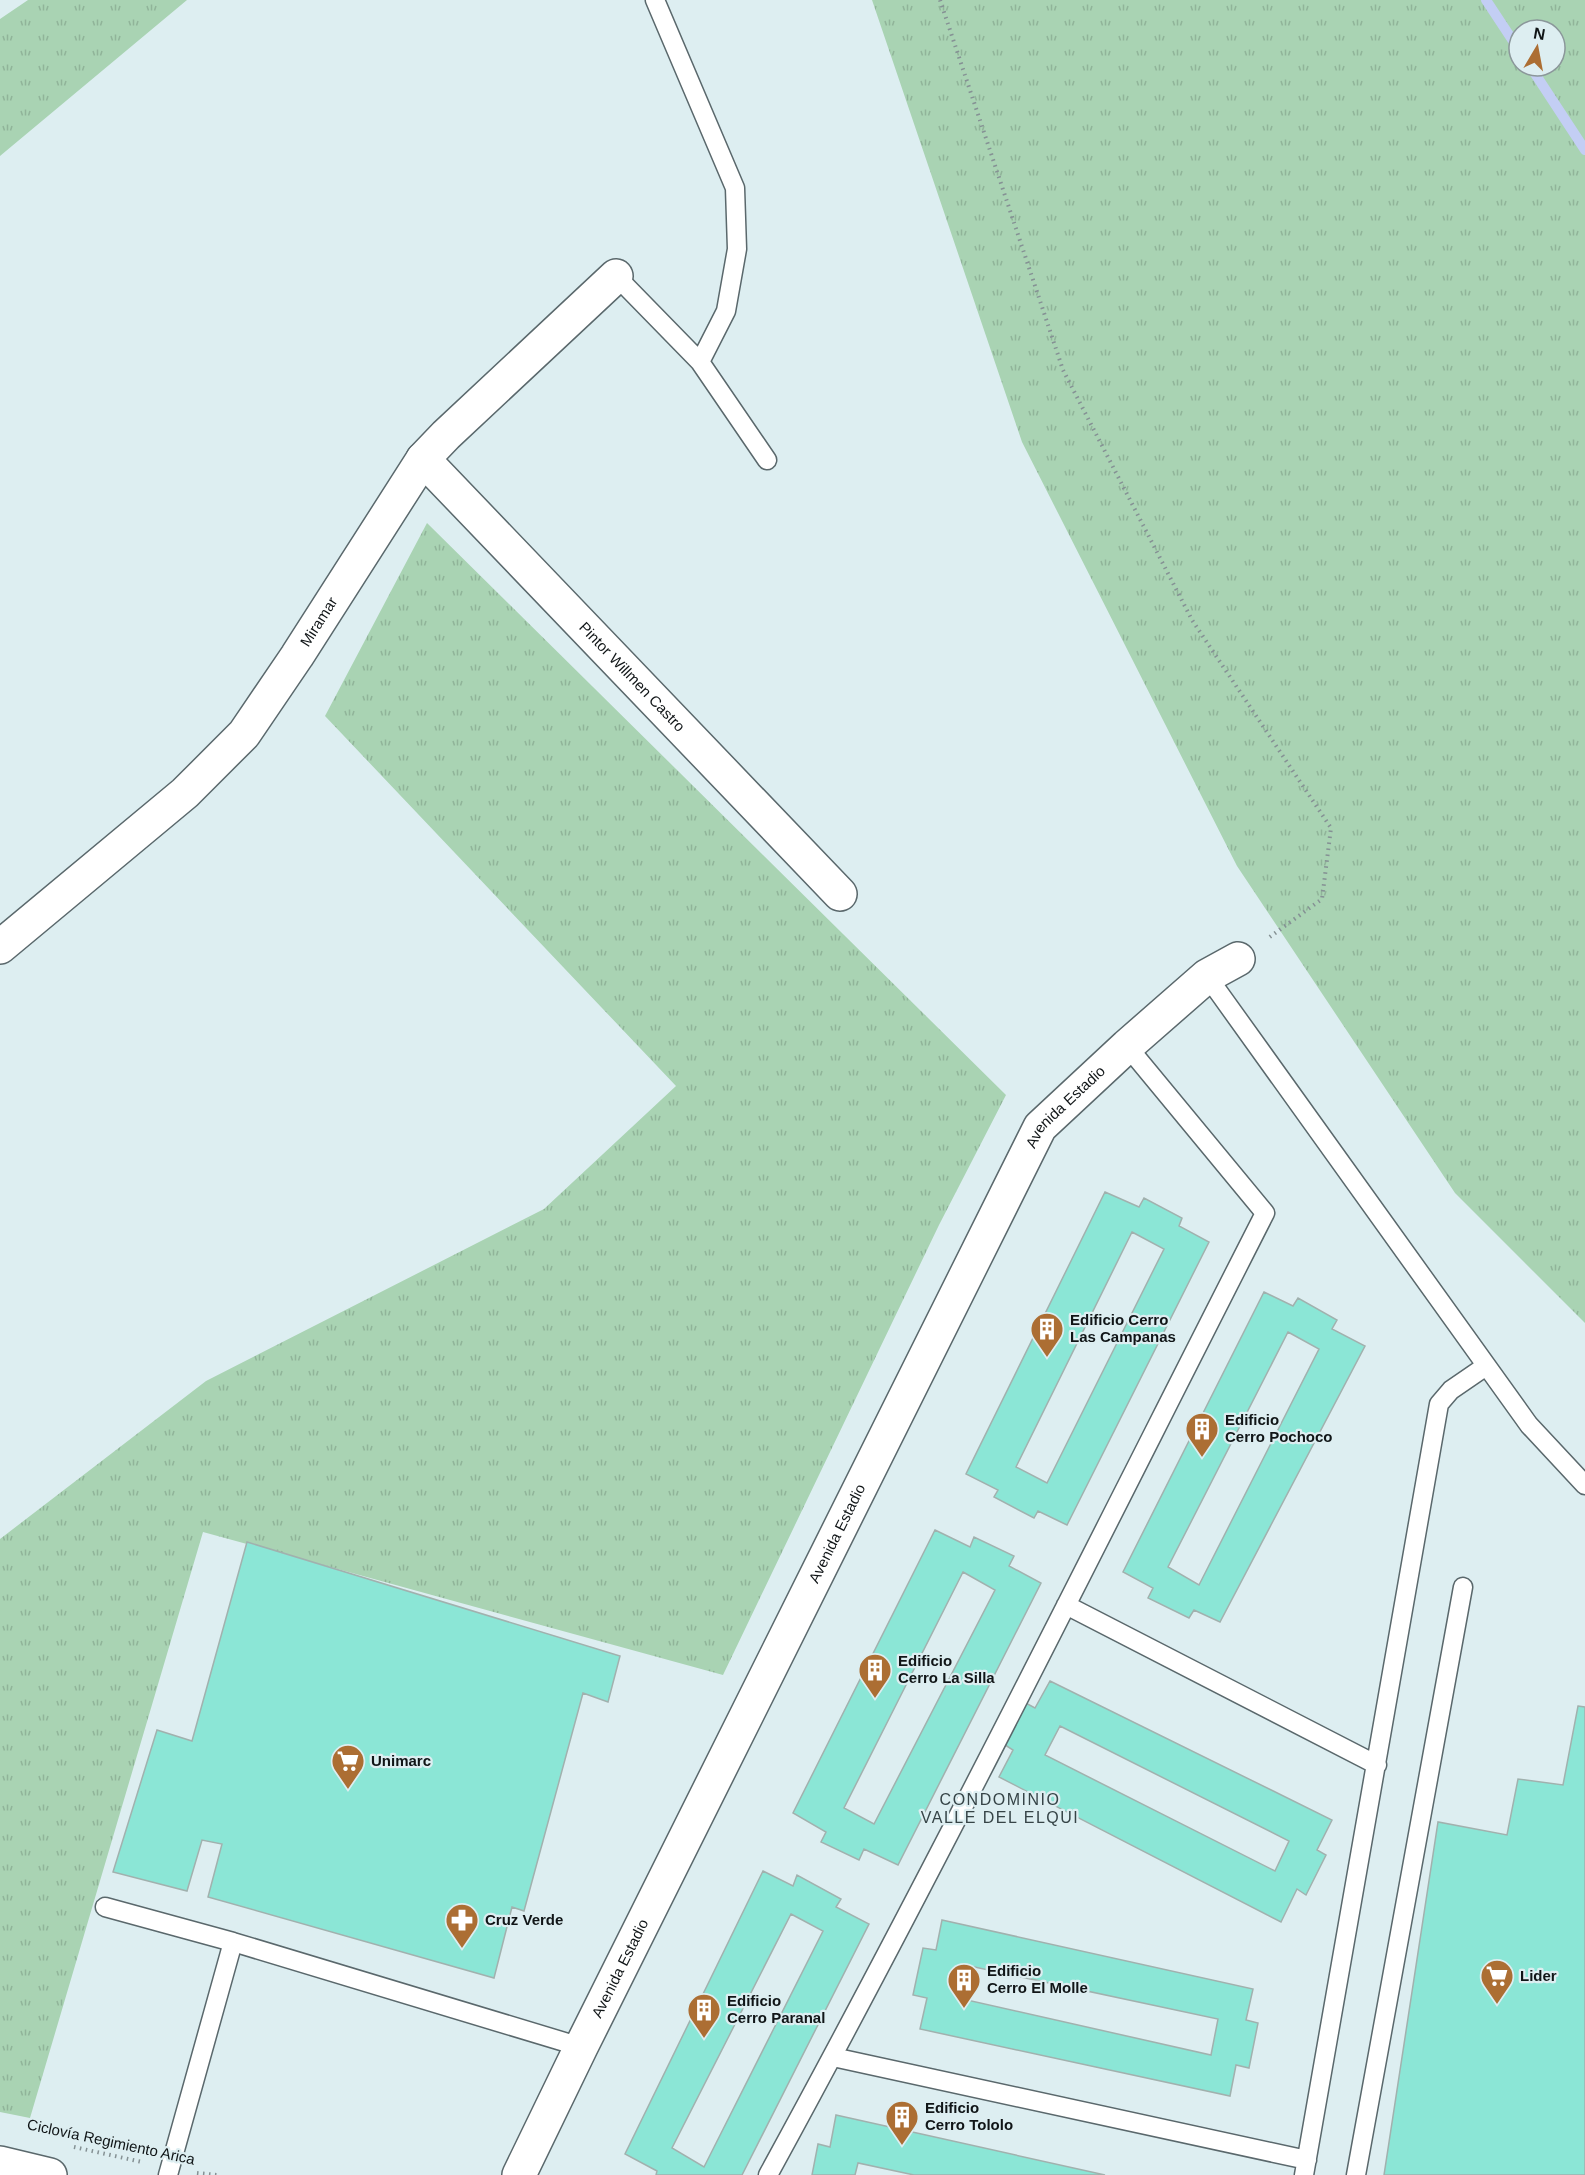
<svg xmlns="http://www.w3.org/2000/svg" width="1585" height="2175" viewBox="0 0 1585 2175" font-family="Arial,sans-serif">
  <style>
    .grass { fill: url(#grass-tufts); fill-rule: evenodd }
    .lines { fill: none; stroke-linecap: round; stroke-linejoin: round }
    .stream { stroke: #c3cef4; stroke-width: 10 }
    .building { fill: #8be6d6; stroke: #a1b1ae; stroke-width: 1.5; fill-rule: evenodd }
    .service-casing { stroke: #5a686c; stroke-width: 21 }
    .minor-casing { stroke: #5a686c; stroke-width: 36 }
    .primary-casing { stroke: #5a686c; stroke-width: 36 }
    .path { stroke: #859194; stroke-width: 4; stroke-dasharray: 1.5 4.5; stroke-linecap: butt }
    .service { stroke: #fff; stroke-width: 18 }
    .minor { stroke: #fff; stroke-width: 33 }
    .primary { stroke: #fff; stroke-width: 33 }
    .labels { text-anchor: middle; stroke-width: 4.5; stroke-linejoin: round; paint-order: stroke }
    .street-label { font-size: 15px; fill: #101517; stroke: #ddeef1 }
    .poi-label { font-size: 15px; font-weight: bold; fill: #101517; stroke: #ddeef1; text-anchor: start }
    .neighbourhood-label { font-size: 16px; letter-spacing: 1.5px; fill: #364447; stroke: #ddeef1 }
  </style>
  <defs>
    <pattern id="grass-tufts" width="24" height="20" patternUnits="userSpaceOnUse" patternTransform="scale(1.5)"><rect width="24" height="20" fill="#a9d3b3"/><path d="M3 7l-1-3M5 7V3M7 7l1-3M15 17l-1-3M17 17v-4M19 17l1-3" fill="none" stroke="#90b499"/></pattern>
  </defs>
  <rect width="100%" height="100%" fill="#ddeef1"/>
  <!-- grass -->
  <path class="grass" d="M28 0H187L0 156V19Z
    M872 0H1585V1323L1455 1193 1237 866 1022 442ZM1519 30H1555V66H1519Z
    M427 523 1006 1095 939 1225 723 1675 203 1532 30 2118 0 2112V1539L206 1381 544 1209 676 1086 325 716Z"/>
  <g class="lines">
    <!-- stream -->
    <path class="stream" d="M1486 0 1519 50
      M1530 66 1585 150"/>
  </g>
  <!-- building -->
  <path class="building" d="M1105 1192 1139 1207 1144 1198 1182 1218 1179 1226 1209 1242 1067 1525 1038 1511 1034 1518 994 1497 998 1490 966 1474ZM1132 1232 1164 1249 1047 1483 1016 1467Z
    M1264 1292 1293 1306 1298 1298 1337 1320 1332 1329 1365 1346 1220 1622 1194 1610 1189 1618 1148 1598 1153 1588 1123 1572ZM1288 1332 1319 1349 1199 1585 1168 1567Z
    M935 1530 970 1547 974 1537 1014 1556 1009 1566 1041 1583 898 1865 864 1849 859 1860 821 1842 826 1832 793 1813ZM963 1572 995 1590 874 1824 844 1808Z
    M247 1542 620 1656 608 1702 583 1693 524 1911 512 1907 494 1978 208 1897 222 1844 202 1840 187 1891 113 1872 157 1730 192 1741Z
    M1050 1681 1332 1820 1317 1850 1326 1855 1306 1895 1297 1889 1281 1922 999 1777 1013 1750 1002 1743 1022 1701 1035 1708ZM1060 1726 1289 1841 1275 1871 1045 1755Z
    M1578 1706 1585 1707V2175H1384L1438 1822 1507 1835 1518 1779 1563 1785Z
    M763 1871 793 1886 797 1875 841 1899 836 1907 869 1924 742 2175H656L657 2171 625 2154ZM791 1914 823 1931 704 2167 672 2148Z
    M942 1920 1253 1989 1246 2020 1258 2023 1249 2068 1236 2065 1230 2096 920 2029 927 1998 913 1995 923 1948 936 1950ZM965 1965 1218 2019 1211 2055 958 1998Z
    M836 2115 1105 2175H914L858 2163 855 2175H812L818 2144 830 2147Z"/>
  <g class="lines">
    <defs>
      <path id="service" d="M616 276 700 362 726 311 737 249 735 188 655 0
        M700 362 767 460
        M1207 976 1529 1425 1585 1485
        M1066 1605 1377 1765
        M105 1907 233 1942 581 2047
        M833 2057 1307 2160
        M168 2175 233 1942
        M768 2175C941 1859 1101 1535 1265 1213L1127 1046
        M1304 2175 1439 1404 1451 1390 1486 1366
        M1356 2175 1463 1587"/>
      <g id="minor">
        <path id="s1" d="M423 459 840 894"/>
        <path id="s2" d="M0 947 185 793 244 734 297 656 423 459 446 435 616 276"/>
        <path id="s3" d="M519 2175 581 2047 1040 1127 1127 1046 1207 976 1238 959"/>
      </g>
      <path id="primary" d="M0 2163 50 2175"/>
    </defs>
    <!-- service casing -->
    <use href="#service" class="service-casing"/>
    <!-- minor casing -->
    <use href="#minor" class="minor-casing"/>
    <!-- primary casing -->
    <use href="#primary" class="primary-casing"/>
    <!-- path -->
    <path class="path" d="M940 0 1063 370 1192 620 1331 828 1322 899 1267 939
      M74 2147 142 2162
      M197 2173 217 2175"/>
    <!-- service -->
    <use href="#service" class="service"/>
    <!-- minor -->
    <use href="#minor" class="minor"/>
    <!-- primary -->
    <use href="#primary" class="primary"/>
  </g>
  <!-- icons -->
  <defs>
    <symbol id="building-pin" viewBox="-11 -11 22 30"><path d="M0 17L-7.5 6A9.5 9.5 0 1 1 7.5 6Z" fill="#ac6e33" stroke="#ddeef1"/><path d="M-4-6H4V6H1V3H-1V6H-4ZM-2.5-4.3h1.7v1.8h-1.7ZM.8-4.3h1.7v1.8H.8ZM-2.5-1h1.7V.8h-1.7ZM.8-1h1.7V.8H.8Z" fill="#fff"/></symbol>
    <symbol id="supermarket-pin" viewBox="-11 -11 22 30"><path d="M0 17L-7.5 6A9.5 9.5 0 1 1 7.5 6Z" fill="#ac6e33" stroke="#ddeef1"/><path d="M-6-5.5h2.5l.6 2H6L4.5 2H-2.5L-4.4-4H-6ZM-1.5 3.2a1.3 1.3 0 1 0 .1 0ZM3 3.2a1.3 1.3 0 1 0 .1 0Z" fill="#fff"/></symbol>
    <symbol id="pharmacy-pin" viewBox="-11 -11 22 30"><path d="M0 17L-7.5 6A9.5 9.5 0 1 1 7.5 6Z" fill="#ac6e33" stroke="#ddeef1"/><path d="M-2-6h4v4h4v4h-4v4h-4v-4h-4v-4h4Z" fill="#fff"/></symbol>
  </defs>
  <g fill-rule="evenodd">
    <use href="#building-pin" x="1028" y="1310" width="38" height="52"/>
    <use href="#building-pin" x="1183" y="1410" width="38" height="52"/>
    <use href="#building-pin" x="856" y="1651" width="38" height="52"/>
    <use href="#supermarket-pin" x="329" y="1742" width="38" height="52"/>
    <use href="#pharmacy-pin" x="443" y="1901" width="38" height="52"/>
    <use href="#supermarket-pin" x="1478" y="1957" width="38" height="52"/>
    <use href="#building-pin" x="945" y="1961" width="38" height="52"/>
    <use href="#building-pin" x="685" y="1991" width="38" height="52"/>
    <use href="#building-pin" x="883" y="2098" width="38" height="52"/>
  </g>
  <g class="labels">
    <!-- street labels -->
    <g class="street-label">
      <text dy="5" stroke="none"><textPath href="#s2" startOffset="459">Miramar</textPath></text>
      <text dy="5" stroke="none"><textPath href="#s1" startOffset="302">Pintor Willmen Castro</textPath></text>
      <text dy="5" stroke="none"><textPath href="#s3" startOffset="1202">Avenida Estadio</textPath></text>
      <text dy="5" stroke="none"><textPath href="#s3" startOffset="716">Avenida Estadio</textPath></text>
      <text dy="5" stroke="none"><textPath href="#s3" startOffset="230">Avenida Estadio</textPath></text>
      <text transform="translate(111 2142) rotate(12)" y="5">Ciclovía Regimiento Arica</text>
    </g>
    <!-- poi labels -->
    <g class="poi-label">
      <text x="1070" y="1325">Edificio Cerro<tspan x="1070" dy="17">Las Campanas</tspan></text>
      <text x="1225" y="1425">Edificio<tspan x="1225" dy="17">Cerro Pochoco</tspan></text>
      <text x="898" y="1666">Edificio<tspan x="898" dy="17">Cerro La Silla</tspan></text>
      <text x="371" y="1766">Unimarc</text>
      <text x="485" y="1925">Cruz Verde</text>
      <text x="987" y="1976">Edificio<tspan x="987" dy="17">Cerro El Molle</tspan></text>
      <text x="1520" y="1981">Lider</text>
      <text x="727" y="2006">Edificio<tspan x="727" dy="17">Cerro Paranal</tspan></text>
      <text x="925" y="2113">Edificio<tspan x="925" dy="17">Cerro Tololo</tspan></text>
    </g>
    <!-- neighbourhood labels -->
    <g class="neighbourhood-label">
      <text x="1000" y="1805">CONDOMINIO<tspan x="1000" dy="18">VALLE DEL ELQUI</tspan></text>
    </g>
  </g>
  <!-- north arrow -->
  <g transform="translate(1537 48) rotate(10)"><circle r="28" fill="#ddeef1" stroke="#8b979a" stroke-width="1.5"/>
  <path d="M0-4.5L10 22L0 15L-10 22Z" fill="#ac6e33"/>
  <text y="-9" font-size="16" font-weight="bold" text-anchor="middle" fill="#101517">N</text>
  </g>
</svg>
